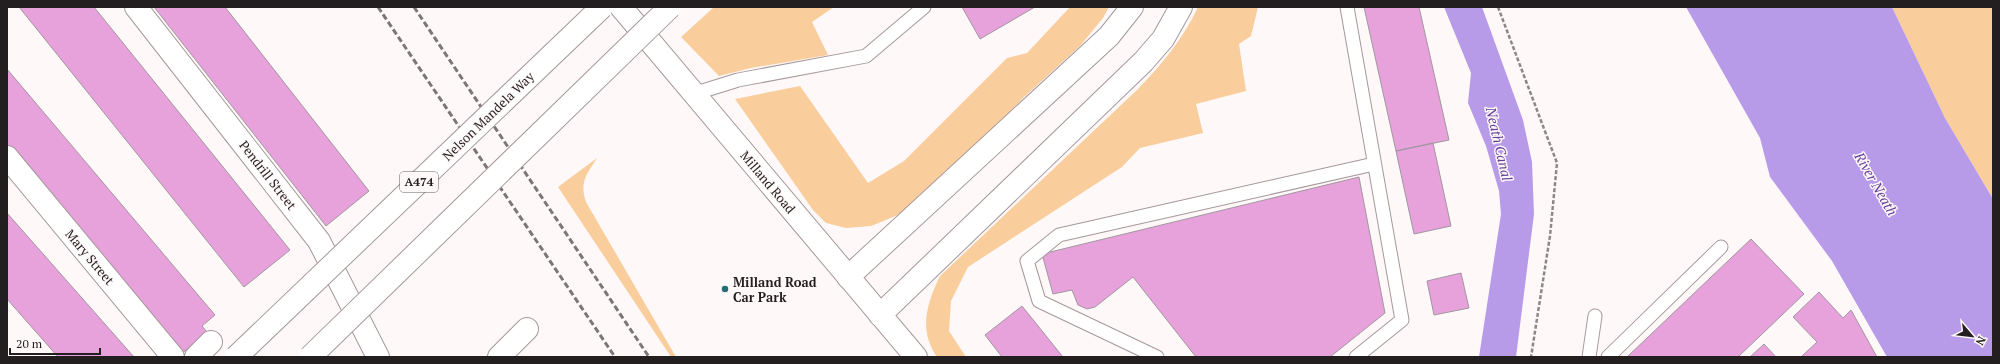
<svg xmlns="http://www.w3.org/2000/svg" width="2000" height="364" viewBox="0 0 2000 364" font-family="'PT Serif',serif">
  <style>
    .green { fill: #f9ce9c }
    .water { fill: #b79be9 }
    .building { fill: #e7a1db; stroke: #a1979f }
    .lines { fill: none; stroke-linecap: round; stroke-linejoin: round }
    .service-casing { stroke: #a5989a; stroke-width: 15 }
    .minor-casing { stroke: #a5989a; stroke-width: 24 }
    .primary-casing { stroke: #a5989a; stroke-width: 24 }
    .path { stroke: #8d8788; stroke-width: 2.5; stroke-dasharray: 4 2; stroke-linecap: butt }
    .service { stroke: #fff; stroke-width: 13 }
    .minor { stroke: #fff; stroke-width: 22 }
    .primary { stroke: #fff; stroke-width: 22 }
    .rail { stroke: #7b7677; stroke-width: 3; stroke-dasharray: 6 3; stroke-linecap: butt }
    .primary-bridge-casing { stroke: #a5989a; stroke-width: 24; stroke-linecap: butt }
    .primary-bridge { stroke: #fff; stroke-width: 22 }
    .poi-dot { fill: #226e73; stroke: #fef8f9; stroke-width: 1.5 }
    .labels { text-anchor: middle; stroke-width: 3; stroke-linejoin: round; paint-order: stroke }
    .shield { fill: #fef8f9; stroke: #655f60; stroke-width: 1 }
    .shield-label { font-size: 12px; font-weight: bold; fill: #231e1f }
    .street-label { font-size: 13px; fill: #231e1f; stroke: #fef8f9 }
    .poi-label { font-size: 13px; font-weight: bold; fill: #231e1f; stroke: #fef8f9; text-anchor: start }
    .water-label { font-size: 14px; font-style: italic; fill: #643e98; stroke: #fef8f9 }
  </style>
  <rect width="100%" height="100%" fill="#fef8f9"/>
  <!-- green -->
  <path class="green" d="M714 7H834L812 22 828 55 751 68 719 76 681 37Z
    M1070 7H1109L1103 18 1080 46 1023 98 951 172 919 195 903 213 871 226 846 228 826 223 813 210 735 99 800 86 868 183 904 161 1007 58 1027 53Z
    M1198 7H1258L1251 36 1239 44 1246 91 1196 104 1203 133 1140 148 1122 167 968 267 951 301 949 331 966 357H937C918 330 927 303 940 276L1138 89C1162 64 1183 39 1198 7Z
    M1892 7H1993V199L1945 118Z
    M597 158C587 174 579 182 586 202L676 357H671L558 187Z"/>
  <!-- water -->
  <path class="water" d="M1444 7H1482L1523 120 1532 162 1534 214 1516 357H1479L1501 214 1499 191 1486 146 1468 103 1471 73Z
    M1686 7H1892L1945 118 1993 199V357H1887L1832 261 1770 177 1760 138Z"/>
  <!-- building -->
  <path class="building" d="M19 7H94L290 250 244 287Z
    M154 7H225L369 191 326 226Z
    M962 7H1035L980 39Z
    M1364 7H1419L1449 140 1396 151Z
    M7 69 215 315 202 326 207 332 179 356 7 153Z
    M1433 143 1451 226 1414 234 1396 151Z
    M1359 177 1385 313 1330 357H1196L1133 277 1095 307 1087 309 1078 305 1072 290 1053 294 1042 254Z
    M7 213 134 357H58L7 299Z
    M1751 239 1804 294 1738 357H1627Z
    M1461 273 1469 308 1434 315 1427 281Z
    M1819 292 1843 318 1851 310 1877 357H1801L1817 342 1793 317Z
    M1022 306 1063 357H1002L985 335Z
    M1764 344 1776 357H1750Z"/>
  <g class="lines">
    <defs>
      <path id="service" d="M1347 7 1402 320 1356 357
        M693 94 738 80 866 56 924 7
        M1157 357 1039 301 1027 261 1059 235 1374 164
        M1589 357 1595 316
        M1608 357 1721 247"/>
      <path id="minor" d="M136 7 319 241 378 357
        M621 7 916 357
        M7 157 173 357
        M196 357 211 342
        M499 357 527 329"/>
      <path id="primary" d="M848 277 1109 36 1132 7
        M880 315 1143 62 1163 39 1181 7"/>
    </defs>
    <!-- service casing -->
    <use href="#service" class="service-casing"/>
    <!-- minor casing -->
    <use href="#minor" class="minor-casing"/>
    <!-- primary casing -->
    <use href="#primary" class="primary-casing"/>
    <!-- path -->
    <path class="path" d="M1498 7 1557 163 1550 236 1531 357"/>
    <!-- service -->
    <use href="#service" class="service"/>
    <!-- minor -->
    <use href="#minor" class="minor"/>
    <!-- primary -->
    <use href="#primary" class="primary"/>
    <!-- rail -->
    <path class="rail" d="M378 7 615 357
      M414 7 649 357"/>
    <defs>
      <path id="primary-bridge" d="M236 357 602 7
        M310 357 670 7"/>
    </defs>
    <!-- primary-bridge casing -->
    <use href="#primary-bridge" class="primary-bridge-casing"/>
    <!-- primary-bridge -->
    <use href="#primary-bridge" class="primary-bridge"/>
  </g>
  <!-- markers -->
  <circle class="poi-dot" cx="725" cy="289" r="4"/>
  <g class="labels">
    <!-- shield labels -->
    <rect class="shield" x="400" y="172" width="38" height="20" rx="3"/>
    <g class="shield-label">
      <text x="419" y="186">A474</text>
    </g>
    <!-- street labels -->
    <g class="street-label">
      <text transform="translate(488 116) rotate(-44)" y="5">Nelson Mandela Way</text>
      <text transform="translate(268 175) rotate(52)" y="5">Pendrill Street</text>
      <text transform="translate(768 182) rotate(50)" y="5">Milland Road</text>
      <text transform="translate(90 257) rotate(50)" y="5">Mary Street</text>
    </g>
    <!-- poi labels -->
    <g class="poi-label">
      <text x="733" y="287">Milland Road<tspan x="733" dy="15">Car Park</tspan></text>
    </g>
    <!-- water labels -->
    <g class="water-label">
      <text transform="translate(1499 144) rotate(77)" y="5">Neath Canal</text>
      <text transform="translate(1876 184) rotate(60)" y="5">River Neath</text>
    </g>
  </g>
  <!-- border -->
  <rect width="2000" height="364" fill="none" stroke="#231e1f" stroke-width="16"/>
  <!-- north arrow -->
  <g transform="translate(1972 336) rotate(118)" stroke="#fef8f9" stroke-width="3" paint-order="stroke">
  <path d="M0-3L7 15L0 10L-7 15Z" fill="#231e1f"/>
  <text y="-6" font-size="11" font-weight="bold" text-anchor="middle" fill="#231e1f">N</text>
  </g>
  <!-- scale -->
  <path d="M10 348v6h90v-6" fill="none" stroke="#231e1f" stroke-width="2"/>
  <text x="16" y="348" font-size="12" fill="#231e1f" stroke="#fef8f9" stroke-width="3" paint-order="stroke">20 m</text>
</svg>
